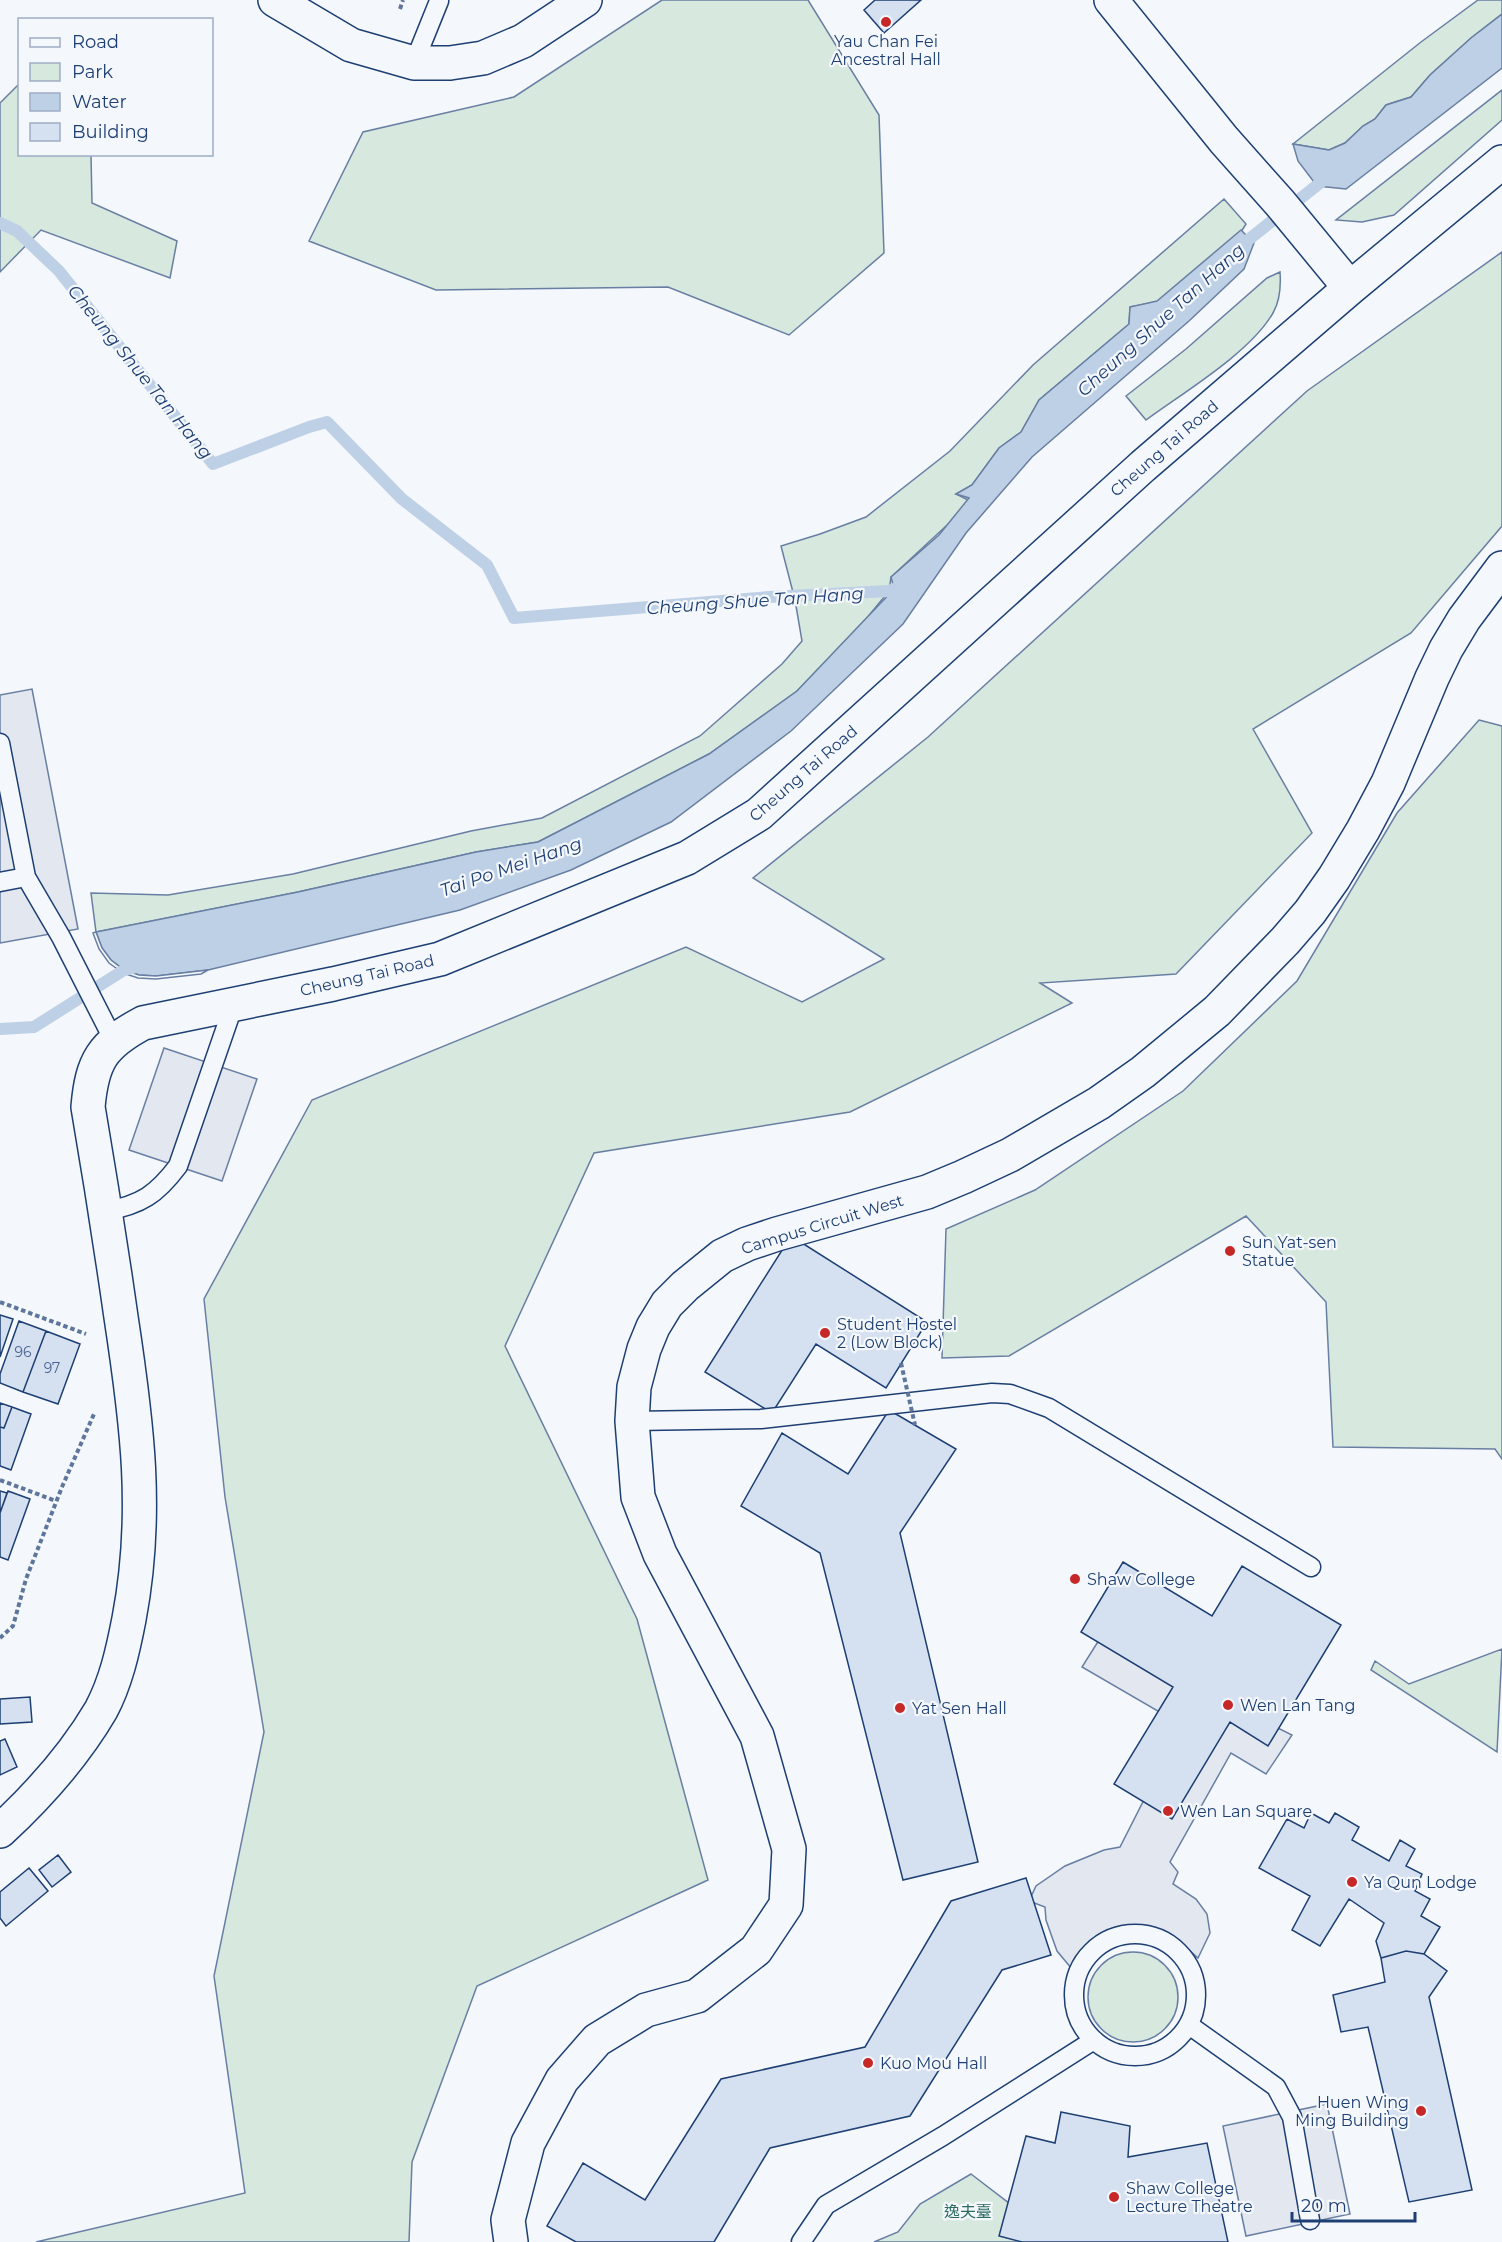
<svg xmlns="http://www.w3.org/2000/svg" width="1502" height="2242" viewBox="0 0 1502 2242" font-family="Montserrat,'Noto Sans TC',sans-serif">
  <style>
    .green { fill: #d7e8df; stroke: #687fa3; stroke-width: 1.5 }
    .parking { fill: #e3e8f0; stroke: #687fa3; stroke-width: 1.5 }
    .water { fill: #bed0e5; stroke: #687fa3; stroke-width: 1.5 }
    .pier { fill: #f4f7fb; stroke: #687fa3; stroke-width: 1.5 }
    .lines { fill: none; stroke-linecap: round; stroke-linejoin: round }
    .stream { stroke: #bed0e5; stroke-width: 12 }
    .building { fill: #d5e0f0; stroke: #1d3f73; stroke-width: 1.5 }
    .service-casing { stroke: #1d3f73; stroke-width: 21 }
    .minor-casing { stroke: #1d3f73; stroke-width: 36 }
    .path { stroke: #5e769c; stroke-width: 4; stroke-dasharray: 4.5 3; stroke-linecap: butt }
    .service { stroke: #f4f7fb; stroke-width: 18 }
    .minor { stroke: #f4f7fb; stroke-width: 33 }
    .path-bridge { stroke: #5e769c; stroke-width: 4; stroke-dasharray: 4.5 3; stroke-linecap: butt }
    .poi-dot { fill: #c62828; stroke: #f4f7fb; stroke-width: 2 }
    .labels { text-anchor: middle; stroke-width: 4.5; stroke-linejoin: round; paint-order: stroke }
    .number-label { font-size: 14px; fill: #4b6792 }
    .poi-label { font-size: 16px; fill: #1d3f73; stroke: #f4f7fb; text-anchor: start }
    .street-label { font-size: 16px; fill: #1d3f73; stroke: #f4f7fb }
    .park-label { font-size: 16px; fill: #2c6c60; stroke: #f4f7fb }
    .water-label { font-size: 18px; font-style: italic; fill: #1d3f73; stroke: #f4f7fb }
  </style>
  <rect width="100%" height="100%" fill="#f4f7fb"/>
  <!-- green -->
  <path class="green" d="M662 0H808L879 115 884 253 789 335 668 287 436 290 309 241 363 132 514 97Z
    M1478 0H1502V14L1471 38 1430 75 1411 97 1386 105 1375 119 1363 126 1345 143 1329 150 1293 144 1421 42Z
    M19 84 20 154 91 155 92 203 177 241 170 278 41 230 0 272V103Z
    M1502 90V120L1394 215 1362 222 1336 220Z
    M1224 199 1246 224 1236 240 1157 302 1130 307 1129 324 1039 400 1021 432 999 448 972 485 956 494 972 502 891 577 889 591 866 619 797 691 709 754 538 842 476 852 298 892 96 932 91 893 168 895 293 874 471 831 542 818 700 736 782 664 802 641 795 600 781 546 820 534 866 517 950 451 1033 365Z
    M1502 252V526L1411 633 1253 729 1312 833 1176 974 1040 983 1072 1003 850 1112 594 1153 505 1346 637 1619 708 1880 477 1986 412 2162 409 2242H36L245 2193 214 1976 264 1732 225 1497 204 1299 312 1100 686 947 802 1002 884 959 753 878 928 737 1307 391Z
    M1280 272C1281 286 1280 301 1273 313 1250 353 1184 392 1146 420L1126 396 1186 349 1267 278Z
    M1479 720 1502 726V1459L1495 1449 1333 1447 1326 1302 1246 1216 1009 1356 942 1358 946 1229 1035 1190 1183 1091 1297 981 1397 813Z
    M1502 1649 1497 1752 1371 1670 1375 1661 1409 1684Z
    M1088 1997a45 45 0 1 1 90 0a45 45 0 1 1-90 0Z
    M971 2174 1022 2213 1019 2242H874L898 2232 920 2204Z"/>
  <!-- parking -->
  <path class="parking" d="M32 689 78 929 0 943V695Z
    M164 1048 257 1079 222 1181 129 1150Z
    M1111 1621 1157 1668 1292 1735 1266 1774 1231 1753 1170 1862 1178 1872 1173 1884 1196 1899 1207 1914 1210 1933 1198 1958 1177 1939 1155 1930 1131 1928 1107 1934 1087 1948 1072 1969 1057 1951 1046 1920 1045 1907 1029 1901 1036 1886 1065 1866 1104 1850 1120 1847 1182 1725 1082 1667Z
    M1327 2104 1350 2214 1246 2236 1223 2126Z"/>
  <!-- water -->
  <path class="water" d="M1502 14V68L1346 189 1317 186 1298 161 1293 144 1329 150 1345 143 1363 126 1375 119 1386 105 1411 97 1430 75 1471 38Z
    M1241 230 1254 243 1244 269 1189 321 1032 457 966 533 903 624 791 731 671 822 571 870 460 910 208 970 156 976 139 975 124 970 111 960 102 948 96 932 298 892 476 852 538 842 709 754 797 691 894 589 891 577 939 535 969 498 956 494 972 485 999 448 1021 432 1039 400 1129 324 1130 307 1157 301Z"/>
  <!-- pier -->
  <path class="pier" d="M96 932 102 948 111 960 124 970 139 975 156 976 208 970 201 974 156 979 138 978 123 973 109 963 99 949 93 933Z"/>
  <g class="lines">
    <!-- stream -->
    <path class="stream" d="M0 223 17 231 59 271 213 464 309 427 327 422 402 499 487 565 514 618 769 597 889 591 909 584
      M1238 248 1330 175
      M0 1029 34 1027 124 970 141 966"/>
  </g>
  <!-- building -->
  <path class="building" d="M875 0H921L884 33 864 10Z
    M791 1236 927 1322 886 1388 816 1344 772 1413 705 1372Z
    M0 1315 13 1319 0 1357Z
    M19 1321 46 1331 23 1392 0 1383V1374Z
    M46 1331 80 1344 58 1404 23 1392Z
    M0 1403 12 1407 4 1428 0 1427Z
    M12 1407 31 1414 11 1470 0 1466V1427L4 1428Z
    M889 1410 956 1449 900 1533 978 1862 903 1880 820 1553 741 1506 782 1433 848 1474Z
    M0 1491 7 1493 0 1513Z
    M8 1491 30 1499 8 1560 0 1557V1513Z
    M1123 1562 1212 1616 1242 1566 1341 1625 1268 1746 1230 1722 1172 1819 1114 1784 1173 1687 1081 1632Z
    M30 1697 32 1722 0 1724V1699Z
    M5 1739 17 1767 0 1775V1741Z
    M1311 1813 1329 1823 1335 1813 1359 1827 1352 1840 1389 1861 1400 1840 1415 1849 1406 1866 1422 1874 1415 1891 1430 1899 1421 1916 1440 1927 1424 1954 1406 1951 1381 1958 1376 1941 1384 1923 1349 1899 1320 1946 1292 1930 1310 1896 1259 1868 1287 1819 1304 1828Z
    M58 1855 71 1872 52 1887 39 1870Z
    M29 1868 48 1891 6 1926 0 1918V1892Z
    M1026 1878 1051 1955 1002 1970 910 2116 770 2148 714 2242H576L547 2226 583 2163 645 2200 721 2079 865 2047 951 1901Z
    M1406 1951 1424 1954 1447 1971 1429 1997 1472 2190 1409 2202 1368 2027 1341 2032 1333 1995 1385 1982 1381 1958Z
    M1061 2112 1130 2126 1128 2157 1207 2143 1228 2242H1022L999 2236 1026 2136 1055 2143Z"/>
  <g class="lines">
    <defs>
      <path id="service" d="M414 63 439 1
        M0 743 26 877 61 937 114 1041
        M0 882 26 877
        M106 1211C141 1205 157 1194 178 1166L234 1004
        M632 1421 761 1419 992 1393 1010 1394 1049 1408 1311 1567
        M1074 1995a61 61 0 1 1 122 0a61 61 0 1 1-122 0Z
        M1189 2025 1276 2087 1292 2117 1310 2220
        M801 2242 826 2205 943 2136 1094 2040"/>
      <path id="minor" d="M275 0 351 45 414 63H450L483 58 523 41 585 0
        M1111 0 1224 140 1280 203 1350 288
        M0 1831C39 1795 74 1756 101 1710 116 1682 123 1650 129 1619 149 1514 137 1422 121 1317 111 1247 100 1177 88 1107 92 1061 102 1045 143 1023L333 984 440 959 687 858 759 814 1143 466 1350 288 1502 162
        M511 2242 508 2220 528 2143 562 2080 597 2040 646 2010 697 1996 756 1950 786 1905 789 1849 757 1736 660 1554 638 1497 632 1421 634 1387 644 1349 653 1327 667 1304 685 1286 722 1256 747 1244 777 1234 927 1192 963 1177 1010 1155 1099 1103 1143 1072 1217 1011 1285 941 1310 912 1334 878 1363 830 1388 783 1432 678 1446 649 1464 619 1502 568"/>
    </defs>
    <!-- service casing -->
    <use href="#service" class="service-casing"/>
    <!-- minor casing -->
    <use href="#minor" class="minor-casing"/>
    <!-- path -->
    <path class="path" d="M400 9 403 0
      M0 1302 86 1334
      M0 1480 56 1501
      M0 1638 13 1626 26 1579 62 1487 94 1414"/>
    <!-- service -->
    <use href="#service" class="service"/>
    <!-- minor -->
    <use href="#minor" class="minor"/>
    <!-- path-bridge -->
    <path class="path-bridge" d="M901 1363 915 1425"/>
  </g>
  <!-- markers -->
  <g class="poi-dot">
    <circle cx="886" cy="22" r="6"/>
    <circle cx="1230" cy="1251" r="6"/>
    <circle cx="825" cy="1333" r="6"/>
    <circle cx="1075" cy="1579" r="6"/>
    <circle cx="1228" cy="1705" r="6"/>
    <circle cx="900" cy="1708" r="6"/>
    <circle cx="1168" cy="1811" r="6"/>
    <circle cx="1352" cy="1882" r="6"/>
    <circle cx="868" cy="2063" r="6"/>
    <circle cx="1421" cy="2111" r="6"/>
    <circle cx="1114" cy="2197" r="6"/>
  </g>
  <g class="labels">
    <!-- number labels -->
    <g class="number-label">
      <text x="23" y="1357">96</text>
      <text x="52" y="1373">97</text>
    </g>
    <!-- poi labels -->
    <g class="poi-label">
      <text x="886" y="47" text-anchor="middle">Yau Chan Fei<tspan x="886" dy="18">Ancestral Hall</tspan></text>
      <text x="1242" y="1248">Sun Yat-sen<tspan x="1242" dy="18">Statue</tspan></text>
      <text x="837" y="1330">Student Hostel<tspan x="837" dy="18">2 (Low Block)</tspan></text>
      <text x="1087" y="1585">Shaw College</text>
      <text x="1240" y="1711">Wen Lan Tang</text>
      <text x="912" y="1714">Yat Sen Hall</text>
      <text x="1180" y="1817">Wen Lan Square</text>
      <text x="1364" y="1888">Ya Qun Lodge</text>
      <text x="880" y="2069">Kuo Mou Hall</text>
      <text x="1409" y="2108" text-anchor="end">Huen Wing<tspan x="1409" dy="18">Ming Building</tspan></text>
      <text x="1126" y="2194">Shaw College<tspan x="1126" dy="18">Lecture Theatre</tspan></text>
    </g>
    <!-- street labels -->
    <g class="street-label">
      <text transform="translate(1164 448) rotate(-41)" y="6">Cheung Tai Road</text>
      <text transform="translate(803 773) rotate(-41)" y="6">Cheung Tai Road</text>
      <text transform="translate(367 975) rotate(-13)" y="6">Cheung Tai Road</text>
      <text transform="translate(822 1224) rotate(-17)" y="6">Campus Circuit West</text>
    </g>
    <!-- park labels -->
    <g class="park-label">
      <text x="968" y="2217">逸夫臺</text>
    </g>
    <!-- water labels -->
    <g class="water-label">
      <text transform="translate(1161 320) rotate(-42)" y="6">Cheung Shue Tan Hang</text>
      <text transform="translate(140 372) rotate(51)" y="6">Cheung Shue Tan Hang</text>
      <text transform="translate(755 601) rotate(-4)" y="6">Cheung Shue Tan Hang</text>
      <text transform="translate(511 867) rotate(-19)" y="6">Tai Po Mei Hang</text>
    </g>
  </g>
  <!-- legend -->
  <rect x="18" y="18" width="195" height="138" fill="#f4f7fb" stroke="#9eadc5" stroke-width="1.5"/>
  <rect x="30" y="38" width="30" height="9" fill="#f4f7fb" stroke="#9eadc5" stroke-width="1.5"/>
  <text x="72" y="48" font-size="18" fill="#1d3f73">Road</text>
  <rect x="30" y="63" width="30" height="18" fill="#d7e8df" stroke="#9eadc5" stroke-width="1.5"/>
  <text x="72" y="78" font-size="18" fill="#1d3f73">Park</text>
  <rect x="30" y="93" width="30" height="18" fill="#bed0e5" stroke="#9eadc5" stroke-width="1.5"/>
  <text x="72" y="108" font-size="18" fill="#1d3f73">Water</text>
  <rect x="30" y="123" width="30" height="18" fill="#d5e0f0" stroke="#9eadc5" stroke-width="1.5"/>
  <text x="72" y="138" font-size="18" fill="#1d3f73">Building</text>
  <!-- scale -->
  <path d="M1292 2212v9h123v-9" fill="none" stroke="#1d3f73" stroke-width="3"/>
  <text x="1301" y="2212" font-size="18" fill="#1d3f73" stroke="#f4f7fb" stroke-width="4.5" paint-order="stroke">20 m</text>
</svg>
